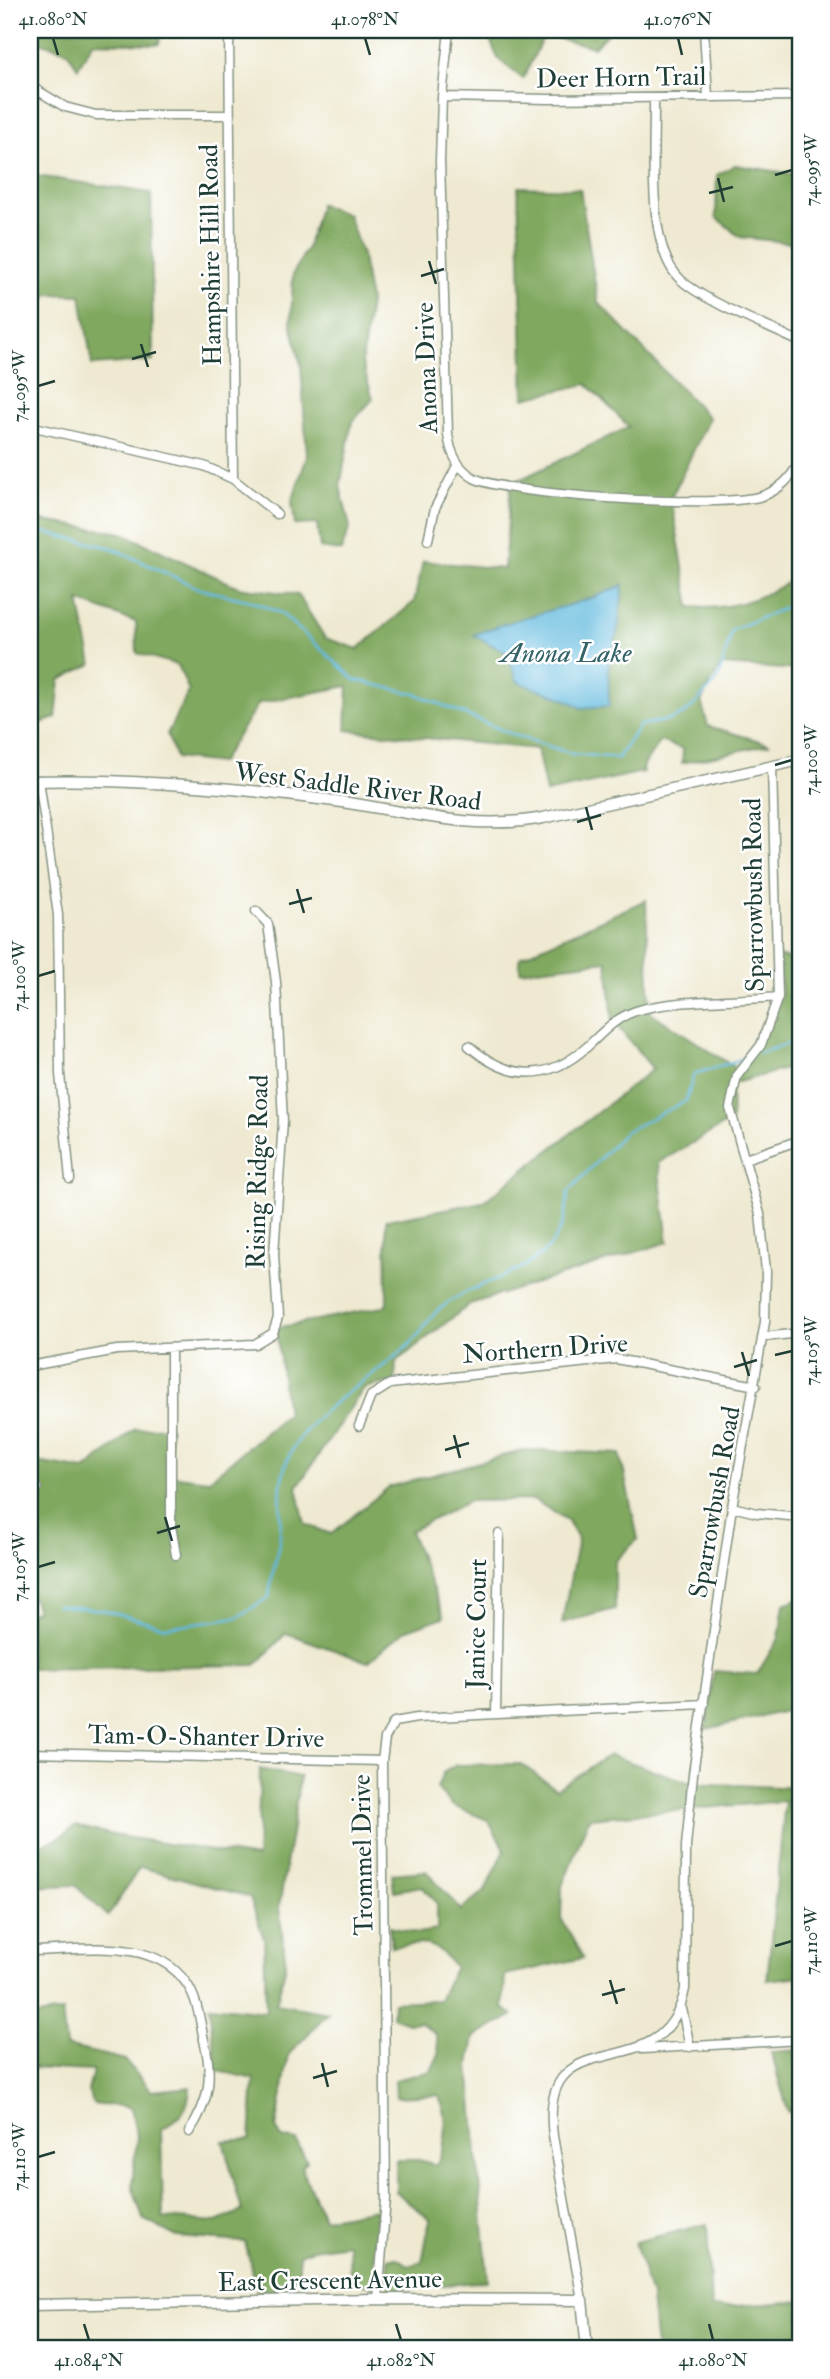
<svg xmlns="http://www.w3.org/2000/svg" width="830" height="2379" viewBox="0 0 830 2379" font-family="'IM FELL Double Pica',serif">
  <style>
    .forest { fill: #80a85f; stroke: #50724a; stroke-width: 2 }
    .water { fill: #61b9de; stroke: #407b89; stroke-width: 2 }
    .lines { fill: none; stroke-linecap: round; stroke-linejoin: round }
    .stream { stroke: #61b9de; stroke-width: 2.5 }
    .minor-casing { stroke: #869382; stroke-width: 11 }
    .tertiary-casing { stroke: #869382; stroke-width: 13 }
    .minor { stroke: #fff; stroke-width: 8 }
    .tertiary { stroke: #fff; stroke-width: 10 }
    .ticks { fill: none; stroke: #1f3d34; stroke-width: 2.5 }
    .labels { text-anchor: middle; stroke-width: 5; stroke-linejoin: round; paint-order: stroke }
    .street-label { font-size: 26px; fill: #1f3d34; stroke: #fff }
    .water-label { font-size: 28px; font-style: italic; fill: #336267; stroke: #fff }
    .neatline { fill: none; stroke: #1f3d34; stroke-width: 2.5 }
    .ticks-label { font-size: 18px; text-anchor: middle; fill: #1f3d34 }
  </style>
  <rect width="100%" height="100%" fill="#fff"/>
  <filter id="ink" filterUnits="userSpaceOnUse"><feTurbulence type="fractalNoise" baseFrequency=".0143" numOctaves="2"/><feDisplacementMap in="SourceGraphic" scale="14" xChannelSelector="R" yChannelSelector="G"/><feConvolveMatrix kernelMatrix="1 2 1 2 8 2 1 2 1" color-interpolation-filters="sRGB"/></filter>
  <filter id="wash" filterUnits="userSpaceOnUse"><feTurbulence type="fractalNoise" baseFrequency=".00686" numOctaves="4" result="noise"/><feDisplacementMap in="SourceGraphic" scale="28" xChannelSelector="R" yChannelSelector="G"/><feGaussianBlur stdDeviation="1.57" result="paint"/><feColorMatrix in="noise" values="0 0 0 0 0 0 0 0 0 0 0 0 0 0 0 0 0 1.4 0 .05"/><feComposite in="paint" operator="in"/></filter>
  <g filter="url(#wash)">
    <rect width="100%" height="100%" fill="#eee9d0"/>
    <!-- forest -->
    <path class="forest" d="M30 30H161L159 44 93 42 78 68 67 51 30 39Z
      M486 30H611L594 47 544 35 523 79 498 59Z
      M735 165 800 175V244L740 237 716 217 717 175Z
      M30 175 151 193 153 361 92 365 81 295 47 294 37 327 30 328Z
      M518 187 580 189 598 302 709 418 671 498 690 607C730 611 768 597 800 574V670L721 665 701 701 708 726 770 744 682 763 683 749 660 741 642 768 643 772 546 793 537 749 346 730 348 686 259 703 220 763 176 758 167 734 189 691 178 665 137 653 136 622 79 601 92 664 60 680 56 718 38 724 30 707V519L122 533 238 587 298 595 325 638 358 649 414 602 423 561 504 569 511 484 629 427 587 384 524 398Z
      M320 204 348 215 362 255 370 302 362 363 373 399 352 422 340 486 350 527 341 551 320 548 317 524 295 525 292 502 307 456 301 365 291 324 293 274 307 248Z
      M646 900 650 1012 736 1068 781 995 778 956 800 962V1065L731 1084 732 1120 658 1163 668 1242 470 1304 396 1362 395 1381 364 1388 297 1487 305 1524 331 1534 389 1487 524 1450 620 1454 638 1539 615 1561V1609L562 1623 578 1539 568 1521 534 1500 469 1501 410 1531 444 1617 404 1631 368 1662 286 1633 256 1665 30 1669V1613L37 1610 30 1593V1461L85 1470 135 1429 170 1427 169 1475 209 1480 287 1414 276 1328 387 1306 386 1220 483 1202 653 1069 613 1021 607 961 520 971V957Z
      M800 1598V1630L796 1632 795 1709 706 1729 714 1671 757 1674 779 1638 784 1604Z
      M609 1755 691 1783 800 1788V1976L767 1980 785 1801 589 1818 562 1886 561 1918 583 1958 505 1975 503 2008 514 2015 474 2037 469 2065 488 2281 389 2290 388 2258H397L409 2266 422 2262 430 2219 396 2192V2160H419L436 2165C447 2146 450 2115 438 2095L396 2097 395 2080 431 2071 439 2054 436 2034 420 2022 408 2023 392 2017 393 2002 439 2000 455 1967C432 1939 427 1943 392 1947L389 1927 418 1933 437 1930V1904L422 1886 394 1891 392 1874 426 1871 461 1910 485 1891 505 1850 488 1820 453 1806 437 1788 443 1773 456 1765 521 1764 556 1789Z
      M260 1769 300 1777 279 1908 286 1965 276 2004 328 2013 289 2054 276 2128 282 2138 296 2141 307 2161 301 2167 324 2219 376 2209 374 2286 359 2283 350 2271 348 2244 312 2249 299 2254V2274L281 2291H257L245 2242 177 2237 143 2219 132 2185 137 2135 131 2108C117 2103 107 2107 93 2104L88 2091 93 2071 30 2068V2017L62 2012 66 2046 125 2060 151 2091 190 2087C189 2111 180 2118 161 2130L163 2218 217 2222 242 2211 223 2141 250 2139 254 2079 217 2071 209 2006 266 2012 264 1939 250 1897 140 1867 108 1916 75 1885 30 1887V1848L55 1840 76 1826 118 1836 257 1858Z
      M800 2050V2108L788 2112 771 2052Z
      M707 2224 711 2308 800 2301V2349H656L651 2297 635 2242Z"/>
    <!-- water -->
    <path class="water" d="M623 585 618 629 608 668 609 706 581 708C561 694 539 692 517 681L507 653 474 635C523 614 575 608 623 585Z"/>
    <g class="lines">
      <!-- stream -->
      <path class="stream" d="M30 529 112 548 200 589 251 601 281 613 355 680 416 694 516 736 573 754 618 758 640 725 670 720 687 712 718 680 732 630 785 608 800 594
        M759 1053 800 1040
        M57 1605 104 1610 166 1627 238 1617 269 1597C271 1576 278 1555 280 1534 283 1503 275 1489 289 1456 311 1408 377 1377 413 1341 422 1332 427 1320 436 1312 488 1267 564 1281 568 1192L626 1131 686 1101 694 1074 749 1057"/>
    </g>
  </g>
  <g filter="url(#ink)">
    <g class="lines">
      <defs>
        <path id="minor" d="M229 30 233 479
          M449 30 442 97 440 161 448 434C450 452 457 468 474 478 509 496 723 509 762 496 780 490 792 477 800 461
          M704 30 708 97
          M30 86 65 107 96 115H230
          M442 97 548 99 800 96
          M654 98C655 145 645 248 681 280 704 301 769 327 800 342
          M30 426 204 466 233 479 277 514
          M428 540 435 508 458 464
          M39 780 58 915 60 1074 70 1179
          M469 1046C508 1080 547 1083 588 1046 604 1031 617 1016 639 1010 678 999 737 1001 778 997
          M745 1159 800 1140
          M764 1337 800 1333
          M171 1348V1526L176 1555
          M30 1366 117 1350 255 1344 273 1333 278 1318 274 1254 283 1121 276 982 268 924 256 911
          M359 1426 371 1396 390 1384 616 1359 756 1386
          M30 1486 37 1488
          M732 1507 757 1513 800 1517
          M496 1714 499 1534
          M30 1753 382 1761
          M30 1951C80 1951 154 1935 187 1984 198 2000 200 2022 204 2040 213 2076 210 2101 189 2132
          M682 2009 690 2047
          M643 2049 800 2040
          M378 2299 386 2199 382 1761 385 1738 394 1722 417 1718 704 1704
          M582 2300 553 2136C537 2012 664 2096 685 1989L686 1846 693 1774 732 1507 765 1322 766 1271 760 1214 730 1108 737 1076 761 1045 778 997 772 766"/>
        <path id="tertiary" d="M30 781C128 778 230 787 327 800 401 809 468 832 543 818L800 760
          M30 2305 378 2299 582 2300 587 2349"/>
      </defs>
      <!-- minor casing -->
      <use href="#minor" class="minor-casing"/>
      <!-- tertiary casing -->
      <use href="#tertiary" class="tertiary-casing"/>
      <!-- minor -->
      <use href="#minor" class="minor"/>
      <!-- tertiary -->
      <use href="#tertiary" class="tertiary"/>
    </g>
  </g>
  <!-- ticks -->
  <path class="ticks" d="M53 38 58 55M365 38 370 55M678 38 682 55M775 175 792 170M718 178 724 202M709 193 733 187M429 261 436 284M421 276 444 269M141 344 148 367M132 359 156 352M38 386 55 381M775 765 792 760M586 807 592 830M577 822 601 815M297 889 304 913M289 904 312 898M38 976 55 971M742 1352 749 1376M775 1355 792 1351M734 1367 757 1360M454 1435 460 1458M445 1450 469 1443M165 1517 172 1541M157 1533 180 1526M38 1567 55 1562M775 1946 792 1941M610 1980 617 2004M602 1995 625 1989M322 2063 328 2087M313 2078 337 2071M38 2157 55 2152M84 2324 89 2340M396 2324 401 2340M709 2324 713 2340"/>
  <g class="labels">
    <!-- street labels -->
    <g class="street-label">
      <text transform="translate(621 77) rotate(-1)" y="9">Deer Horn Trail</text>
      <text transform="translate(210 255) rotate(-91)" y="9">Hampshire Hill Road</text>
      <text transform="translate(426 368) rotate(-92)" y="9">Anona Drive</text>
      <text transform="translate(358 786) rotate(7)" y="9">West Saddle River Road</text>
      <text transform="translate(753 895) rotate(-91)" y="9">Sparrowbush Road</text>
      <text transform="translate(257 1172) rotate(-89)" y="9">Rising Ridge Road</text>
      <text transform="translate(545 1348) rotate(-4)" y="9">Northern Drive</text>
      <text transform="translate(714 1502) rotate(-80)" y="9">Sparrowbush Road</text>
      <text transform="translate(476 1624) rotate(-89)" y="9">Janice Court</text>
      <text transform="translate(206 1736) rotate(1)" y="9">Tam-O-Shanter Drive</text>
      <text transform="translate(362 1855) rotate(-91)" y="9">Trommel Drive</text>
      <text transform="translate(330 2280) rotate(-1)" y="9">East Crescent Avenue</text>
    </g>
    <!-- water labels -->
    <g class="water-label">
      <text x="566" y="662">Anona Lake</text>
    </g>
  </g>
  <!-- margin -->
  <rect width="830" height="2379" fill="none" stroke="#fff" stroke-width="77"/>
  <rect x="38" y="38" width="754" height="2302" class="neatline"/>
  <g class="ticks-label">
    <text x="53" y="25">41.080°N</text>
    <text x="365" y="25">41.078°N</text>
    <text x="678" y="25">41.076°N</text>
    <text transform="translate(811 170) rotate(-90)" y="6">74.095°W</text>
    <text transform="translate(19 386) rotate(-90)" y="6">74.095°W</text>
    <text transform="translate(811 760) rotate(-90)" y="6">74.100°W</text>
    <text transform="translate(19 976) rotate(-90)" y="6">74.100°W</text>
    <text transform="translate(811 1351) rotate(-90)" y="6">74.105°W</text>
    <text transform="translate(19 1567) rotate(-90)" y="6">74.105°W</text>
    <text transform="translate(811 1941) rotate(-90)" y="6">74.110°W</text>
    <text transform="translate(19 2157) rotate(-90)" y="6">74.110°W</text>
    <text x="89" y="2366">41.084°N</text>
    <text x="401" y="2366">41.082°N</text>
    <text x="713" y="2366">41.080°N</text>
  </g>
</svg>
